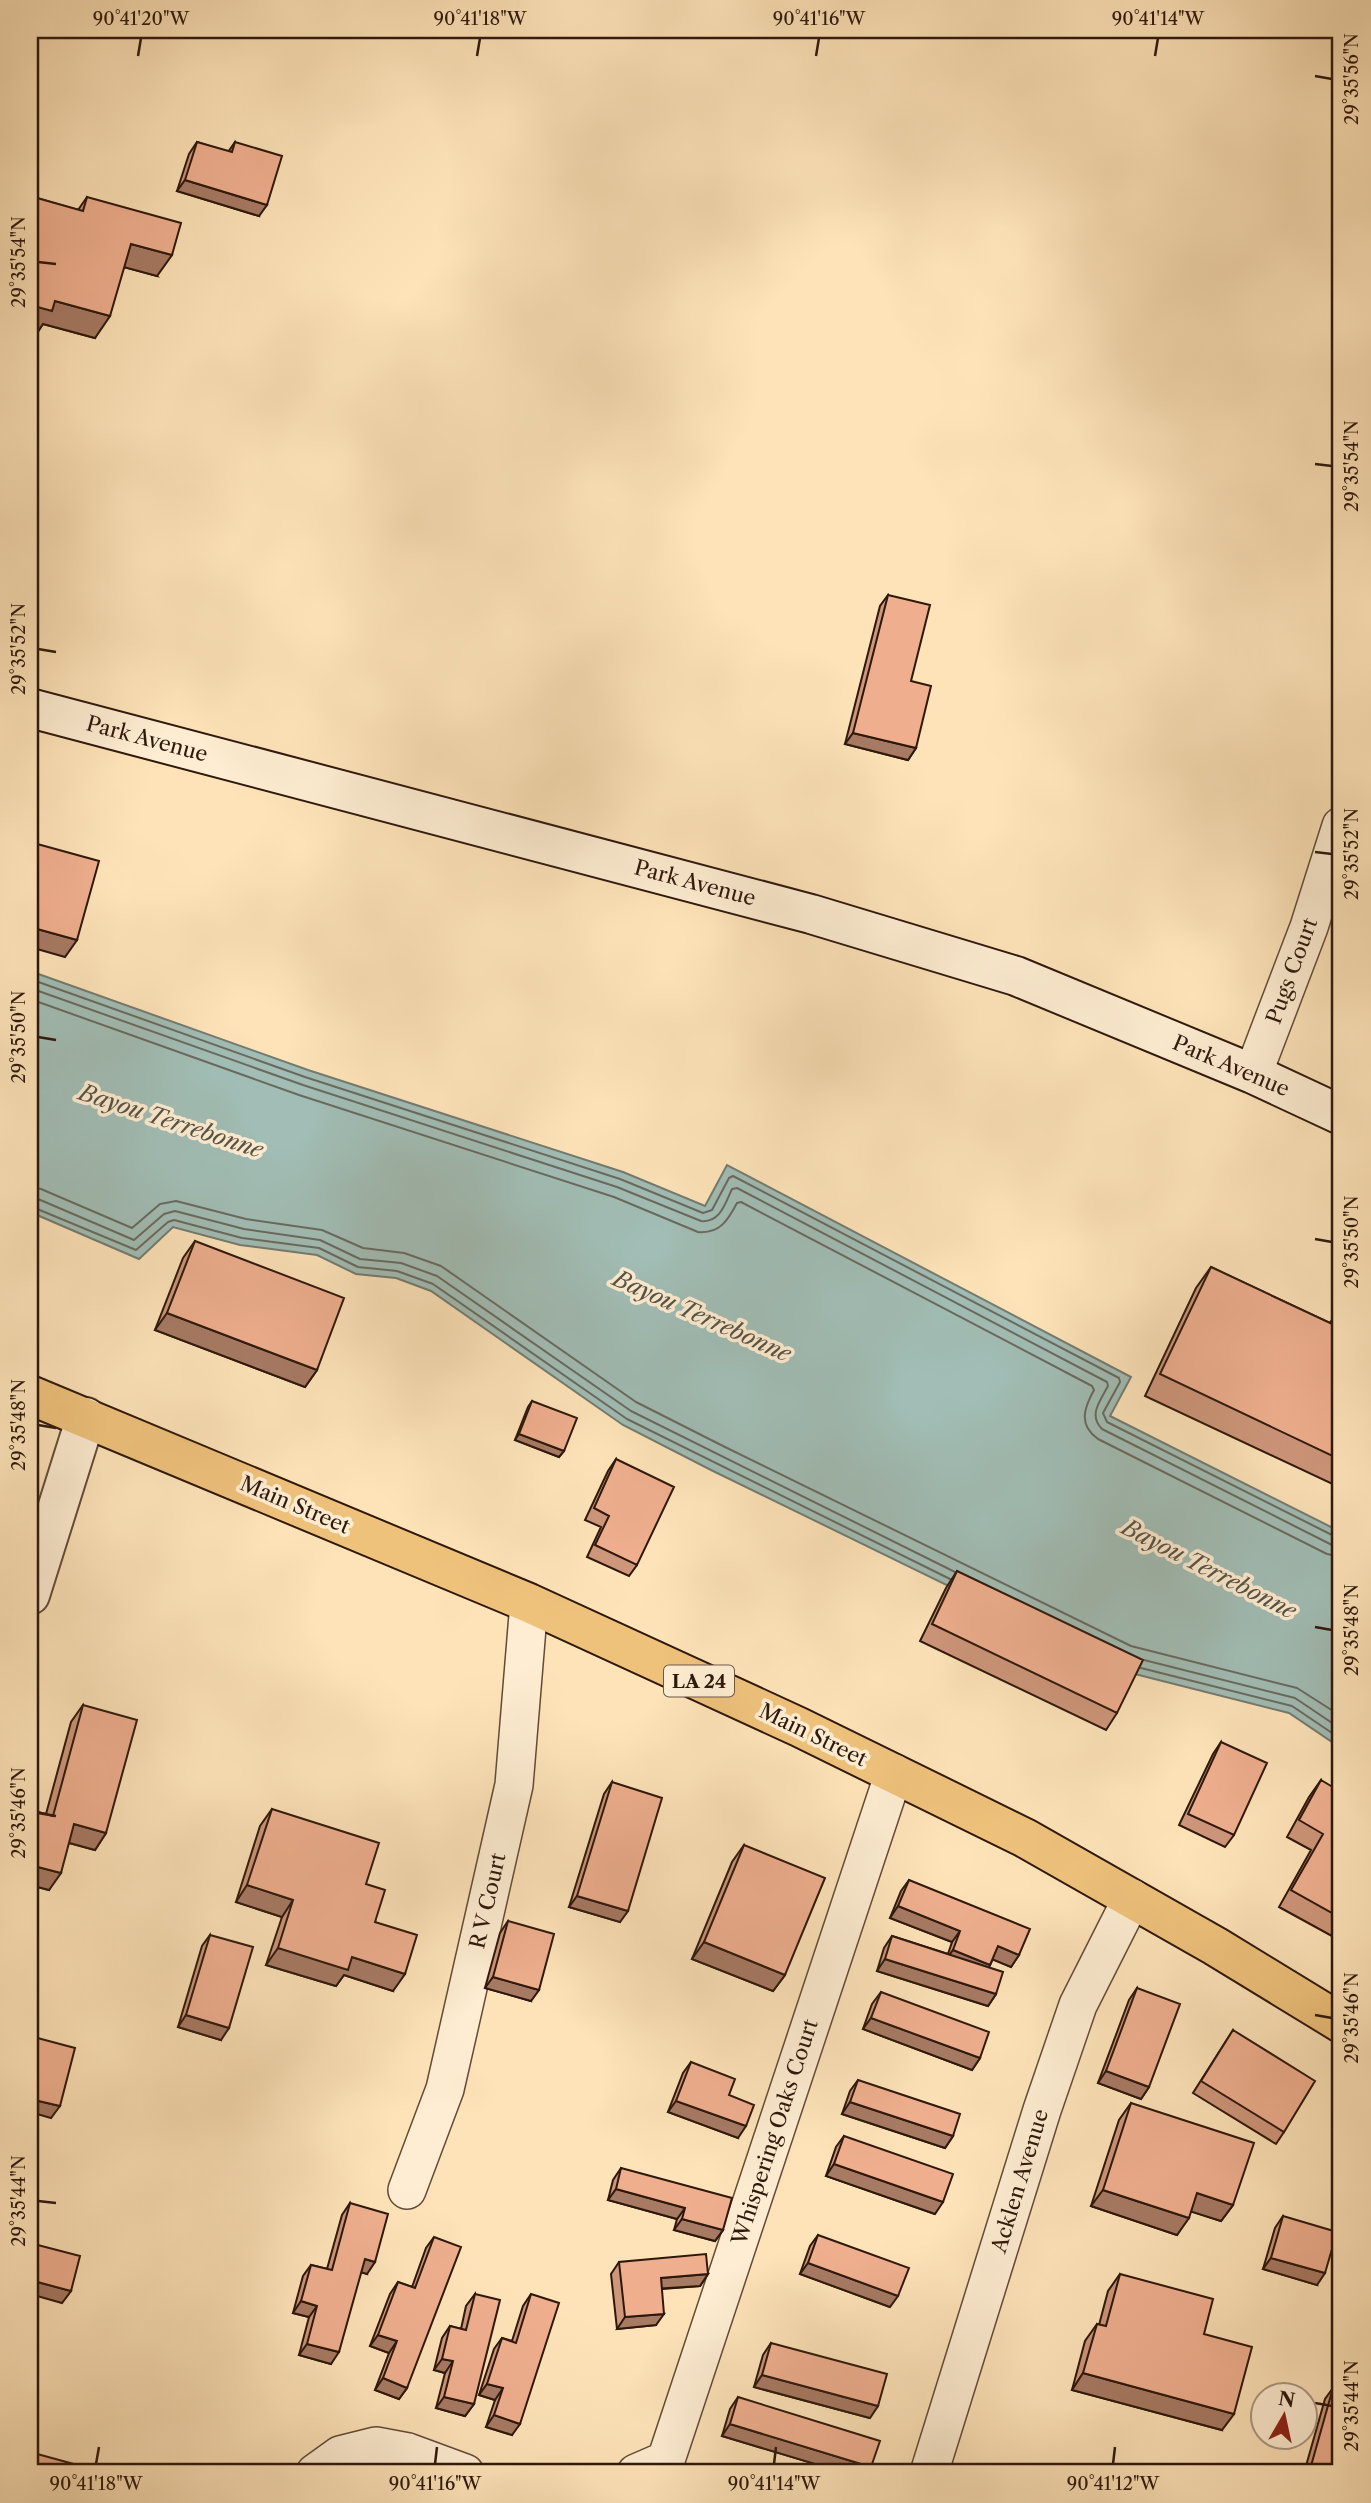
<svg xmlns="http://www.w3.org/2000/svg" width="1371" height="2503" viewBox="0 0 1371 2503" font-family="'Libre Caslon Text',serif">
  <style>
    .water { fill: #a1bdb5; stroke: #737b71; stroke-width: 2 }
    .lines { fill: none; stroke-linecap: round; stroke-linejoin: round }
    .shore { stroke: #686a60; stroke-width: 2 }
    .minor-casing { stroke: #624b37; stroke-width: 40 }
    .tertiary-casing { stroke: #624b37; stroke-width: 42 }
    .secondary-casing { stroke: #2e180c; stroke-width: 42 }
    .primary-casing { stroke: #2e180c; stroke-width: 42 }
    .minor { stroke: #feedd2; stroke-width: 37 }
    .tertiary { stroke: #feedd2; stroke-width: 38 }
    .secondary { stroke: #feedd2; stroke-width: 38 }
    .primary { stroke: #efc27c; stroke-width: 38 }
    .wall { fill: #ce967b; stroke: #2e180c; stroke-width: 2 }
    .shaded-wall { fill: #a77a64; stroke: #2e180c; stroke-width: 2 }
    .building { fill: #efaf8f; stroke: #2e180c; stroke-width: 2 }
    .ticks { fill: none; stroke: #2e180c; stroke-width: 2.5 }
    .labels { text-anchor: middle; stroke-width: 7; stroke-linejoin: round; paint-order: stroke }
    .shield { fill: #feedd2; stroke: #6c5847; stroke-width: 2 }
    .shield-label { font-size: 19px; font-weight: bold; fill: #2e180c }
    .street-label { font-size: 21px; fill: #2e180c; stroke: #feedd2 }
    .water-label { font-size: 23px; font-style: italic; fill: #565247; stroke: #feedd2 }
    .neatline { fill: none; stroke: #2e180c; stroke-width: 2.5 }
    .ticks-label { font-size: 18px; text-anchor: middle; fill: #2e180c }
  </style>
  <rect width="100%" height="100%" fill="#fee3b9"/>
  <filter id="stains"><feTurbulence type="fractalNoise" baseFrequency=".00286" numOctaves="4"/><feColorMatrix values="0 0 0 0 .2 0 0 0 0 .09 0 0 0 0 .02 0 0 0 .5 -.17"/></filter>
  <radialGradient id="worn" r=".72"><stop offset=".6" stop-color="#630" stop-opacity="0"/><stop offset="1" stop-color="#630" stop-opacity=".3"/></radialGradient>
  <!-- water -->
  <path class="water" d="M30 971 308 1070 623 1172 705 1206 727 1165 1131 1377 1110 1416 1341 1532V1748L1289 1713 1123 1671 711 1470 623 1425 431 1291 396 1278 356 1274 317 1255 240 1245 173 1227 139 1259 30 1212Z"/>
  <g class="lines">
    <!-- shore -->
    <path class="shore" d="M30 979 305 1077 620 1179 703 1213 712 1210 729 1178 733 1176 1119 1378 1120 1382 1103 1413 1107 1422 1336 1537 1341 1538
      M30 988 303 1085 617 1187 701 1221C720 1223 725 1204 732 1189L737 1188 1107 1382 1108 1386C1100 1401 1088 1415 1102 1429L1332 1545 1341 1547
      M30 999 299 1095 614 1197 698 1232C720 1234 728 1220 737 1203L741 1202 1092 1386 1094 1390C1084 1408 1078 1425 1098 1439L1327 1554 1341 1557
      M30 1187 41 1189 132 1228 160 1204 176 1201 246 1219 322 1230 363 1248 404 1253 441 1266 636 1402 723 1446 1131 1646 1297 1688 1341 1716
      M30 1197 38 1199 134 1240 164 1214 175 1211 244 1229 320 1240 360 1259 401 1263 437 1276 631 1411 955 1572
      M30 1206 136 1250 168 1222 174 1220 242 1238 319 1248 358 1267 397 1271 433 1284 627 1419 950 1579
      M1144 1660 1295 1698 1341 1729
      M1141 1668 1292 1706 1341 1739"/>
    <defs>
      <path id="minor" d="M1253 1074 1309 927 1341 826
        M407 2190 445 2089 514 1785 529 1603
        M315 2473 340 2455 376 2446 408 2452 465 2473
        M636 2473 666 2460 894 1773
        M929 2473 1042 2110 1078 2005 1132 1898"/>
      <path id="tertiary" d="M30 1595 86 1417"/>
      <path id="secondary" d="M30 708 811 914 1016 976 1253 1074 1341 1115"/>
      <path id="primary" d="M30 1395 529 1603 799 1727 1025 1838 1215 1946 1341 2023"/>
    </defs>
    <!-- minor casing -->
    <use href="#minor" class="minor-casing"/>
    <!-- tertiary casing -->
    <use href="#tertiary" class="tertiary-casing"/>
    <!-- secondary casing -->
    <use href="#secondary" class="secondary-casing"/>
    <!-- primary casing -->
    <use href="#primary" class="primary-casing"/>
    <!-- minor -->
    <use href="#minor" class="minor"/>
    <!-- tertiary -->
    <use href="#tertiary" class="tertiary"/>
    <!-- secondary -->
    <use href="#secondary" class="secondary"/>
    <!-- primary -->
    <use href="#primary" class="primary"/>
  </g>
  <!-- wall -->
  <path class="wall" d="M197 142 228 152 235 142 259 216 177 191 189 154Z
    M30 196 78 210 87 197 157 276 124 267 95 338 43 324 37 333 30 331Z
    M888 595 911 681 916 748 908 760 845 744 880 606Z
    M195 1241 317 1370 305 1387 155 1330 183 1258Z
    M1211 1267 1330 1323 1341 1305V1488L1145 1396 1196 1288Z
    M532 1401 564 1451 559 1457 515 1440 528 1407Z
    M616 1459 637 1565 629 1576 587 1557 601 1527 585 1520 608 1471Z
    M957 1571 1117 1713 1106 1730 920 1641 946 1588Z
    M83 1705 106 1833 95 1850 69 1843 49 1890 30 1885V1810L46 1814 71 1722Z
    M1221 1742 1234 1835 1225 1847 1179 1825 1213 1754Z
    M1321 1780 1335 1835 1341 1838V1941L1279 1907 1311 1850 1287 1837 1309 1797Z
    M612 1782 620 1922 569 1907 604 1794Z
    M272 1809 366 1884 393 1991 344 1975 336 1986 266 1965 282 1917 236 1902 260 1826Z
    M744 1845 785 1975 773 1991 692 1959 732 1862Z
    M909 1880 1019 1955 1011 1967 993 1959 989 1967 996 1994 988 2006 877 1971 884 1948 892 1936 948 1954 952 1942 890 1918 901 1891Z
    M508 1921 531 2001 485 1988 500 1933Z
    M210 1935 221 2040 178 2027 202 1946Z
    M1137 1988 1149 2087 1141 2099 1098 2083 1129 2000Z
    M881 1992 980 2058 972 2070 863 2029 872 2004Z
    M1233 2030 1284 2132 1276 2144 1193 2093Z
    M691 2062 729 2095 738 2138 668 2112 683 2073Z
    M858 2080 953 2136 945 2148 842 2114 850 2091Z
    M1131 2103 1233 2205 1221 2221 1191 2211 1177 2235 1091 2206 1119 2120Z
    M844 2136 935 2214 826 2176 836 2147Z
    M621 2168 723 2230 715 2241 674 2230 677 2219 608 2200 613 2180Z
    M350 2203 367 2274 361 2272 331 2364 299 2355 309 2317 293 2313 303 2276 311 2265 327 2269 342 2215Z
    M1283 2216 1317 2285 1263 2269 1275 2228Z
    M818 2235 890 2307 800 2274 810 2246Z
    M434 2237 407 2388 399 2399 375 2390 389 2353 370 2346 390 2294 398 2282 412 2287 426 2248Z
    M619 2262 708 2274 700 2286 662 2289 656 2325 617 2329 611 2274Z
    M1120 2274 1204 2334 1222 2430 1072 2390 1085 2341 1097 2324 1099 2325 1108 2291Z
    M475 2294 474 2404 465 2416 436 2408 445 2373 434 2370 442 2338 450 2326 461 2329 466 2306Z
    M531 2294 512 2435 486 2427 495 2400 479 2395 494 2349 502 2338 512 2341 523 2306Z
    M771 2343 870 2418 754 2387 763 2355Z
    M1333 2388 1341 2473H1304L1325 2399Z
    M738 2397 867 2473H845L722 2436 730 2409Z"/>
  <!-- shaded-wall -->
  <path class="shaded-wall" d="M185 180 267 205 259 216 177 191Z
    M131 244 172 255 157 276 116 265Z
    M55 301 110 316 95 338 43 324 37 333 30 331V305Z
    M853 733 916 748 908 760 845 744Z
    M30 927 77 940 65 957 30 947Z
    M167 1313 317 1370 305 1387 155 1330Z
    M519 1434 564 1451 559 1457 515 1440Z
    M74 1824 106 1833 95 1850 62 1841Z
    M30 1865 61 1873 49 1890 30 1885Z
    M247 1885 293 1900 282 1917 236 1902Z
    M577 1896 628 1911 620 1922 569 1907Z
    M898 1906 960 1931 952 1942 890 1918Z
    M704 1942 785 1975 773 1991 692 1959Z
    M998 1946 1019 1955 1011 1967 989 1958Z
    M278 1948 352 1957 405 1974 393 1991 344 1975 336 1986 266 1965Z
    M953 1950 990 1965 982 1976 945 1961Z
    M885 1959 996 1994 988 2006 877 1971Z
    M493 1977 539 1990 531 2001 485 1988Z
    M186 2015 229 2028 221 2040 178 2027Z
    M871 2018 980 2058 972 2070 863 2029Z
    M1106 2071 1149 2087 1141 2099 1098 2083Z
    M30 2099 60 2106 51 2118 30 2112Z
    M676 2101 746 2126 738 2138 668 2112Z
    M850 2102 953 2136 945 2148 842 2114Z
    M834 2164 943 2202 935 2214 826 2176Z
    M616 2189 685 2208 677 2219 608 2200Z
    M1103 2190 1189 2218 1177 2235 1091 2206Z
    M1197 2193 1233 2205 1221 2221 1186 2210Z
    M682 2219 723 2230 715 2241 674 2230Z
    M1271 2258 1325 2273 1317 2285 1263 2269Z
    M365 2259 375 2262 367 2274 357 2271Z
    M808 2263 898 2296 890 2307 800 2274Z
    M708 2274 700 2286 653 2289 661 2278Z
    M30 2280 71 2291 62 2303 30 2294Z
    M301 2301 317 2306 309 2317 293 2313Z
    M664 2314 656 2325 617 2329 625 2317Z
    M378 2335 397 2341 389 2353 370 2346Z
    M307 2344 339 2352 331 2364 299 2355Z
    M442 2359 453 2361 445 2373 434 2370Z
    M1083 2373 1234 2414 1222 2430 1072 2390Z
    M762 2375 878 2406 870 2418 754 2387Z
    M383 2378 407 2388 399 2399 375 2390Z
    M487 2384 503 2388 495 2400 479 2395Z
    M444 2397 474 2404 465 2416 436 2408Z
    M494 2415 520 2424 512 2435 486 2427Z
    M730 2424 871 2467 867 2473H845L722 2436Z"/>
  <!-- building -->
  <path class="building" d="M197 142 232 152 235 142 282 156 267 205 185 180Z
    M30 196 83 211 87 197 181 223 172 255 131 244 110 316 55 301 52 311 30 305Z
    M888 595 930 605 911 681 931 686 916 748 853 733Z
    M30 842 99 861 77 940 30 927Z
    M195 1241 344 1298 317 1370 167 1313Z
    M1211 1267 1334 1325 1341 1309V1460L1160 1374Z
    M532 1401 577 1418 564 1451 519 1434Z
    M616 1459 674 1487 637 1565 595 1545 609 1516 594 1508Z
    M957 1571 1143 1660 1117 1713 932 1624Z
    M83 1705 137 1720 106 1833 74 1824 61 1873 30 1865V1810L53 1816Z
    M1221 1742 1267 1763 1234 1835 1188 1814Z
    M1321 1780 1341 1792V1825L1335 1835 1341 1838V1918L1291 1890 1323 1834 1299 1820Z
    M612 1782 662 1798 628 1911 577 1896Z
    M272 1809 379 1843 366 1884 385 1890 375 1922 417 1935 405 1974 352 1957 348 1970 278 1948 293 1900 247 1885Z
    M744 1845 825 1878 785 1975 704 1942Z
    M909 1880 1030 1929 1019 1955 998 1946 990 1965 953 1950 960 1931 898 1906Z
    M508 1921 554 1934 539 1990 493 1977Z
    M210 1935 253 1947 229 2028 186 2015Z
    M892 1936 1003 1972 996 1994 885 1959Z
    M1137 1988 1180 2004 1149 2087 1106 2071Z
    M881 1992 989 2032 980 2058 871 2018Z
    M1233 2030 1315 2081 1284 2132 1201 2081Z
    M30 2036 75 2048 60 2106 30 2099Z
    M691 2062 735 2079 729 2095 754 2105 746 2126 676 2101Z
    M858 2080 960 2114 953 2136 850 2102Z
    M1131 2103 1254 2143 1233 2205 1197 2193 1189 2218 1103 2190Z
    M844 2136 953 2174 943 2202 834 2164Z
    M621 2168 732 2198 723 2230 682 2219 685 2208 616 2189Z
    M350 2203 388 2214 375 2262 365 2259 339 2352 307 2344 317 2306 301 2301 311 2265 332 2270Z
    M1283 2216 1337 2232 1325 2273 1271 2258Z
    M818 2235 909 2268 898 2296 808 2263Z
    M434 2237 461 2247 407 2388 383 2378 397 2341 378 2335 398 2282 415 2288Z
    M30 2243 80 2256 71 2291 30 2280Z
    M706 2254 708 2274 661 2278 664 2314 625 2317 619 2262Z
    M1120 2274 1213 2299 1204 2334 1252 2347 1234 2414 1083 2373 1097 2324 1106 2326Z
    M475 2294 500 2300 474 2404 444 2397 453 2361 442 2359 450 2326 466 2330Z
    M531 2294 559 2303 520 2424 494 2415 503 2388 487 2384 502 2338 516 2343Z
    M771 2343 887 2374 878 2406 762 2375Z
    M1333 2388 1341 2390V2473H1309Z
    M738 2397 880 2441 871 2467 730 2424Z
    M30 2452 81 2466 79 2473H30Z"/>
  <!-- ticks -->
  <path class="ticks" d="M138 56 141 38M477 56 480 38M816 56 819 38M1155 56 1158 38M1315 76 1332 79M38 262 56 264M1315 464 1332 466M38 649 56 652M1315 852 1332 854M38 1037 56 1040M1315 1239 1332 1242M38 1425 56 1428M1315 1627 1332 1630M38 1813 56 1816M1315 2015 1332 2018M38 2201 56 2203M1315 2403 1332 2406M96 2464 99 2447M435 2464 437 2447M774 2464 776 2447M1113 2464 1115 2447"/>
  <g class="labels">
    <!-- shield labels -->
    <rect class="shield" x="664" y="1665.5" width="70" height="31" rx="5"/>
    <g class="shield-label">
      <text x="699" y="1688">LA 24</text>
    </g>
    <!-- street labels -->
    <g class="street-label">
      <text transform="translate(147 739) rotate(15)" y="7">Park Avenue</text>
      <text transform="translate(695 883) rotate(15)" y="7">Park Avenue</text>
      <text transform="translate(1292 971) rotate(-70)" y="7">Pugs Court</text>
      <text transform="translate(1231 1066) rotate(23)" y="7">Park Avenue</text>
      <text transform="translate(295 1505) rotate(23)" y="7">Main Street</text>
      <text transform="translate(813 1735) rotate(26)" y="7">Main Street</text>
      <text transform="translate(488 1901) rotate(-77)" y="7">R V Court</text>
      <text transform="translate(775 2132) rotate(-72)" y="7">Whispering Oaks Court</text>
      <text transform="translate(1020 2181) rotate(-73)" y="7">Acklen Avenue</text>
    </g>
    <!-- water labels -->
    <g class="water-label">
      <text transform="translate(171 1121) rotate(18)" y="8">Bayou Terrebonne</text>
      <text transform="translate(702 1316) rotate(24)" y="8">Bayou Terrebonne</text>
      <text transform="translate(1209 1569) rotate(27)" y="8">Bayou Terrebonne</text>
    </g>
  </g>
  <!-- margin -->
  <rect width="1371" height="2503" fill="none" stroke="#fee3b9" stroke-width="77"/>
  <!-- north arrow -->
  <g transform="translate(1284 2416) rotate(9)"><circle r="33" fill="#feedd2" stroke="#ab9883" stroke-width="2"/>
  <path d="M0-5L12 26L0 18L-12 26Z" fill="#8f2418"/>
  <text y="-10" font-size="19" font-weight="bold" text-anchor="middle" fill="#2e180c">N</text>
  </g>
  <rect x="38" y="38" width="1294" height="2426" class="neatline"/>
  <g class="ticks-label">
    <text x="141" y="25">90°41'20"W</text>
    <text x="480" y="25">90°41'18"W</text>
    <text x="819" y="25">90°41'16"W</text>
    <text x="1158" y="25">90°41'14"W</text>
    <text transform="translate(1352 79) rotate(-90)" y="6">29°35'56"N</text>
    <text transform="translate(19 262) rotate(-90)" y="6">29°35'54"N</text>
    <text transform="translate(1352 466) rotate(-90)" y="6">29°35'54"N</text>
    <text transform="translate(19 649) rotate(-90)" y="6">29°35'52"N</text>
    <text transform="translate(1352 854) rotate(-90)" y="6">29°35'52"N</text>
    <text transform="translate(19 1037) rotate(-90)" y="6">29°35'50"N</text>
    <text transform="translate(1352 1242) rotate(-90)" y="6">29°35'50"N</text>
    <text transform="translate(19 1425) rotate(-90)" y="6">29°35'48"N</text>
    <text transform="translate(1352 1630) rotate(-90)" y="6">29°35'48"N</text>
    <text transform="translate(19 1813) rotate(-90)" y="6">29°35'46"N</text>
    <text transform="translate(1352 2018) rotate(-90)" y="6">29°35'46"N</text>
    <text transform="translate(19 2201) rotate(-90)" y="6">29°35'44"N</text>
    <text transform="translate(1352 2406) rotate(-90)" y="6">29°35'44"N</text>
    <text x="96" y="2490">90°41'18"W</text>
    <text x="435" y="2490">90°41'16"W</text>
    <text x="774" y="2490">90°41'14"W</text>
    <text x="1113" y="2490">90°41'12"W</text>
  </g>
  <rect width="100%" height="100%" filter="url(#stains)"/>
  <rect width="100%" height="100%" fill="url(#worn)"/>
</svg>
